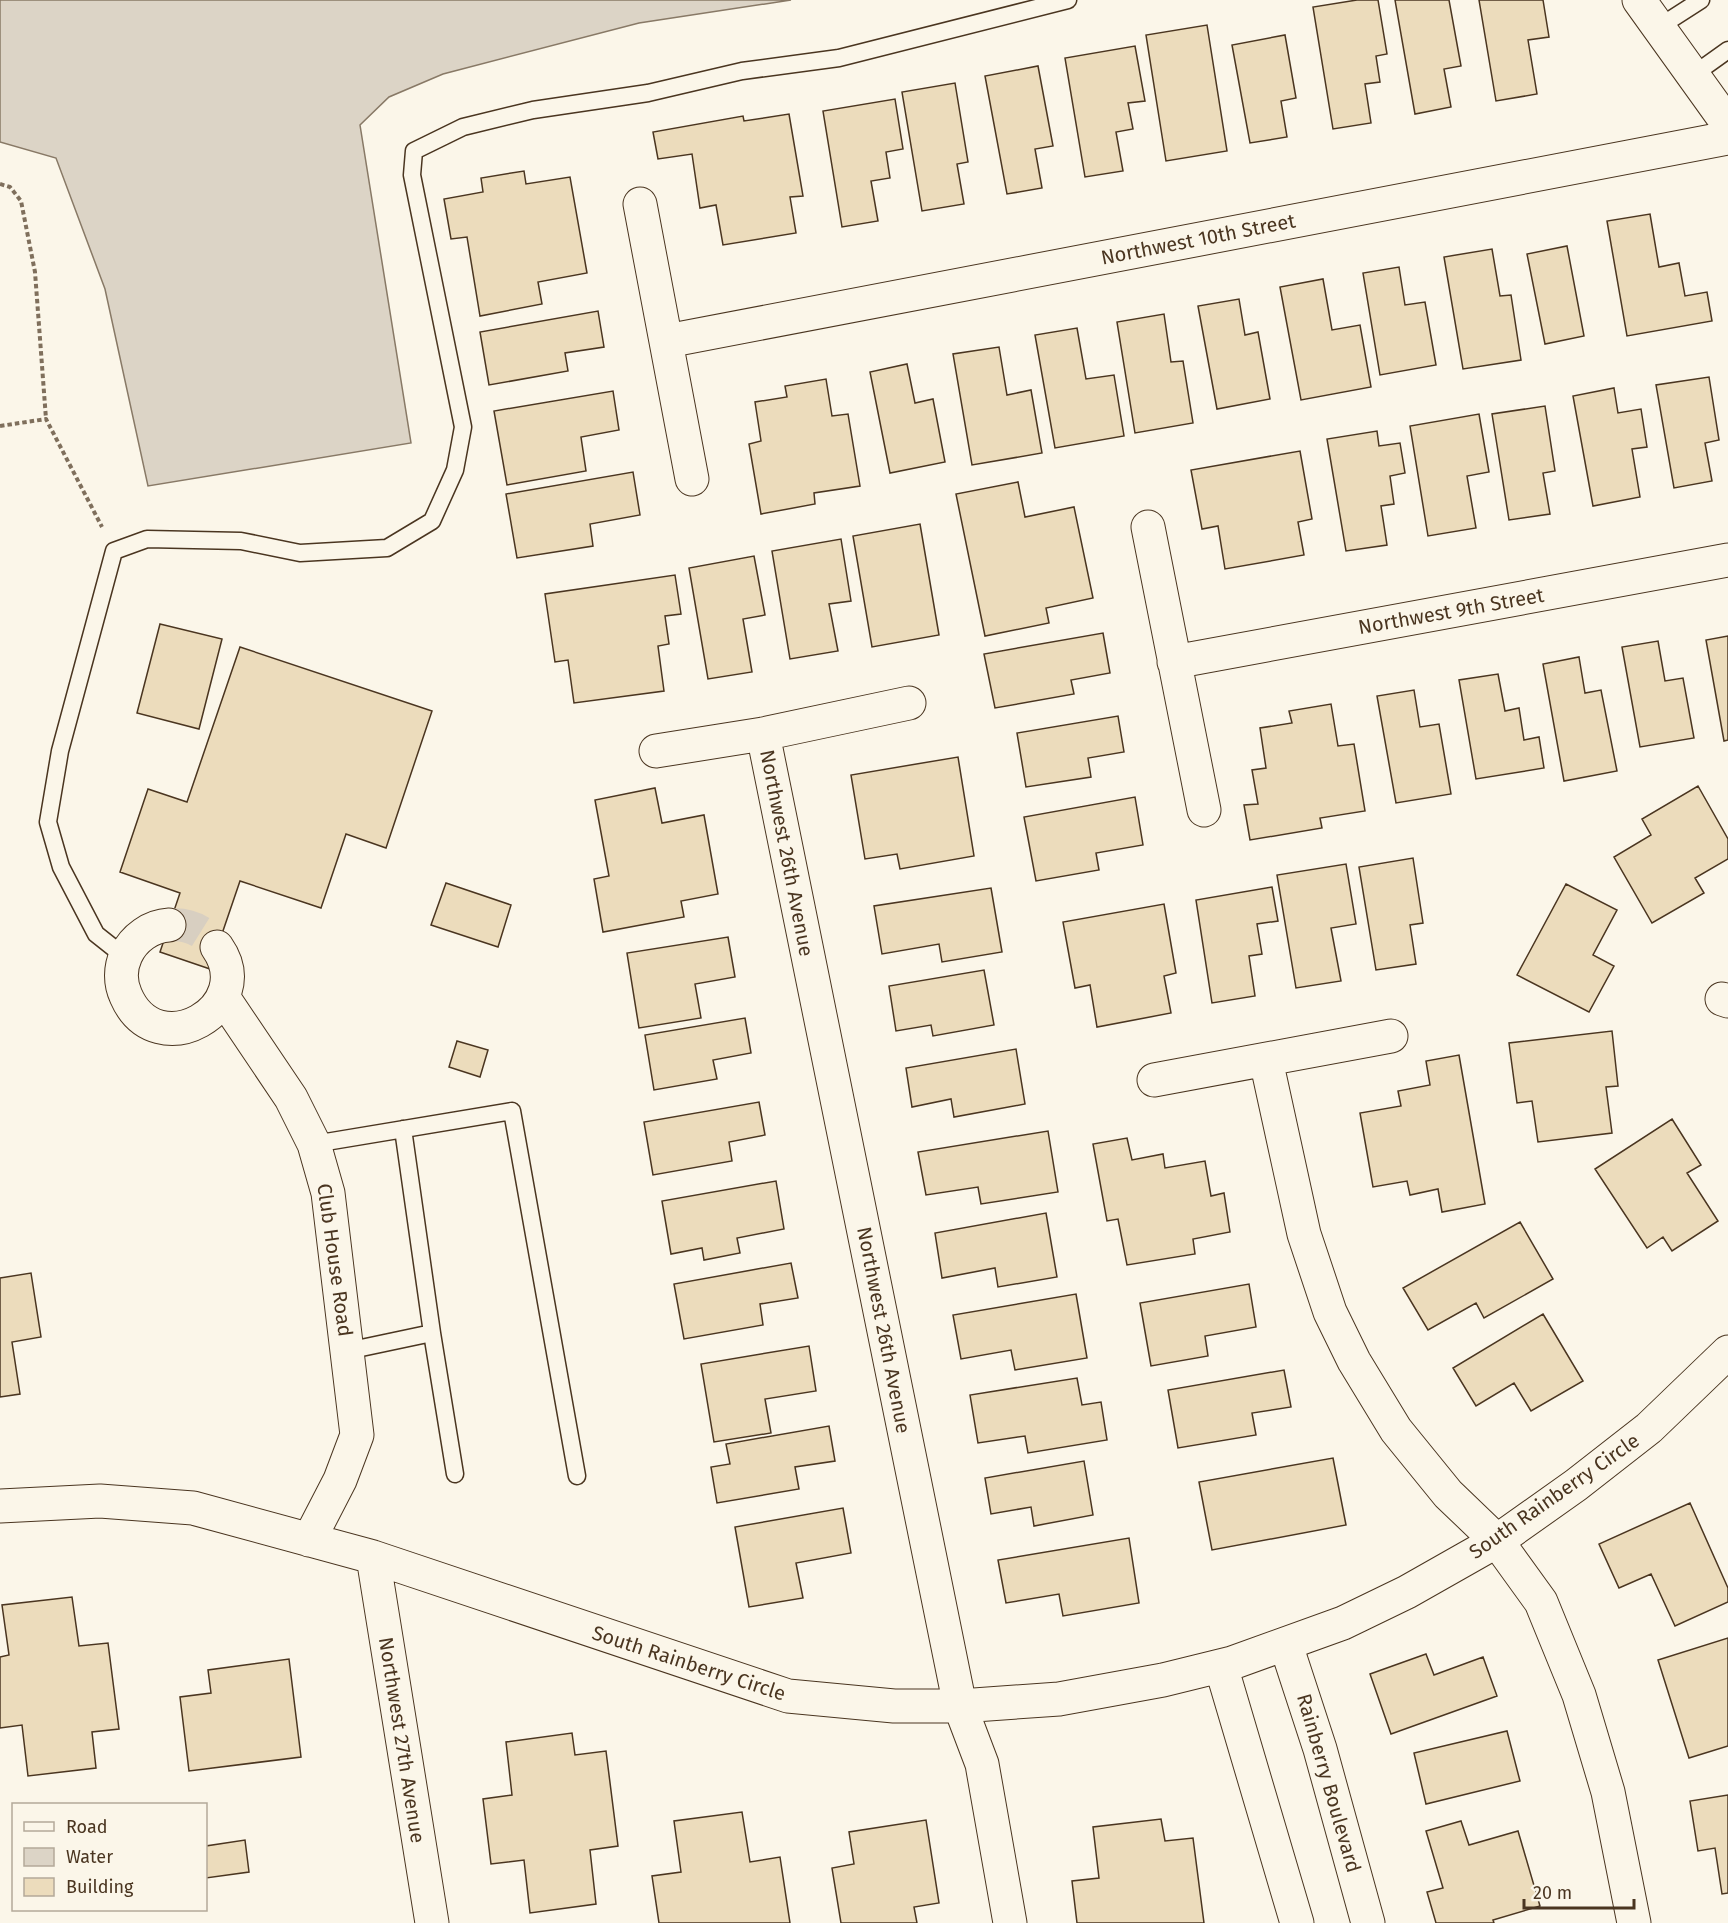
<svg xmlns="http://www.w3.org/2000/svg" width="1728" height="1923" viewBox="0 0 1728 1923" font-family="'Fira Sans',sans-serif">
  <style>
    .water { fill: #dcd4c6; stroke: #887966; stroke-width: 1.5 }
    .building { fill: #ecdcbc; stroke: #4a3520; stroke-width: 1.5 }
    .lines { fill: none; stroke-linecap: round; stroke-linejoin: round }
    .street-tunnel { stroke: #d8cfc1; stroke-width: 33; stroke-dasharray: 33 16; stroke-linecap: butt }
    .lane-casing { stroke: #4a3520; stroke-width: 19 }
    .street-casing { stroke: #4a3520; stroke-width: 35 }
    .path { stroke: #7f6f5c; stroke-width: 4; stroke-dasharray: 4.5 3; stroke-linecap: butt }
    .lane { stroke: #fbf6e9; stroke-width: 16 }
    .street { stroke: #fbf6e9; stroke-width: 33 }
    .labels { text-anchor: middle; stroke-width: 4.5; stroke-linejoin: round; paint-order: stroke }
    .street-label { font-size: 20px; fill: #4a3520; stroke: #fbf6e9 }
  </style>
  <rect width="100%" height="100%" fill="#fbf6e9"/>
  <!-- water -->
  <path class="water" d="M0 0H791L639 23 443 74 389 97 360 125 411 443 148 486 105 289 56 158 0 142Z"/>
  <!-- building -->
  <path class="building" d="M1357 0H1378L1387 54 1376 56 1380 82 1365 84 1371 123 1333 129 1313 7Z
    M1395 0H1449L1461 66 1444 69 1451 107 1415 114Z
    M1479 0H1543L1549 37 1528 40 1537 94 1496 101Z
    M1207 25 1227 151 1166 161 1146 35Z
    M1285 35 1296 98 1281 101 1287 137 1250 143 1232 45Z
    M1135 46 1145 101 1128 103 1133 129 1116 132 1123 171 1085 177 1065 58Z
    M1038 66 1053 146 1035 149 1042 188 1007 194 985 76Z
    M955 83 968 162 957 164 964 204 922 211 902 92Z
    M895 99 903 149 886 152 890 178 871 181 878 221 842 227 823 111Z
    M789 114 803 196 790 197 796 233 723 245 716 205 700 208 692 154 658 159 653 132 743 116 744 121Z
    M524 171 526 184 570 177 587 273 538 282 542 304 480 316 467 237 451 239 444 199 483 192 481 178Z
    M1650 214 1659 267 1679 263 1685 296 1707 292 1712 321 1627 336 1607 221Z
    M1567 246 1584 336 1545 344 1527 254Z
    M1492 249 1500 296 1511 295 1521 360 1463 369 1444 257Z
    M1399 267 1405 305 1425 302 1436 365 1380 375 1363 273Z
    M1323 279 1332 330 1360 325 1371 387 1301 400 1280 287Z
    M1239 299 1245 335 1258 332 1270 399 1217 409 1198 306Z
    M598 311 604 347 565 353 568 371 489 385 480 332Z
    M1164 314 1171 362 1183 361 1193 423 1135 433 1117 322Z
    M1077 328 1086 379 1114 375 1124 436 1055 448 1035 335Z
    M999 347 1007 395 1031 390 1042 453 972 465 953 354Z
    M907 364 915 403 933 399 945 462 890 473 870 372Z
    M1709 377 1719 440 1705 443 1712 481 1674 488 1656 385Z
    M826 379 832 416 848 414 860 486 814 493 815 504 761 514 749 444 761 441 755 402 787 397 785 386Z
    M1614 388 1618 413 1641 409 1647 447 1632 449 1640 497 1593 506 1573 396Z
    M613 391 619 430 581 437 586 471 507 485 494 411Z
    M1545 406 1555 471 1543 473 1550 514 1509 520 1492 414Z
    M1479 414 1489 472 1467 476 1476 528 1428 536 1410 426Z
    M1377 431 1379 446 1400 443 1405 473 1390 476 1394 504 1381 506 1387 545 1346 551 1327 439Z
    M1300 451 1312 519 1298 522 1304 555 1225 569 1218 526 1202 529 1191 470Z
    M633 472 640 515 590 524 593 546 517 558 506 494Z
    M1018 482 1025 517 1074 507 1093 598 1046 608 1049 623 985 636 956 494Z
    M920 524 939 635 872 647 853 536Z
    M841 539 851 601 829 604 838 651 790 659 772 551Z
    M754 556 765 615 743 619 752 672 708 679 689 568Z
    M675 575 681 614 665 616 669 644 658 646 664 691 574 703 568 660 555 662 545 594Z
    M160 624 222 639 199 729 137 713Z
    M1103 633 1110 673 1071 680 1074 694 995 708 984 654Z
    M1728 636V740L1724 741 1706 640Z
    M1658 641 1665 681 1683 678 1694 738 1640 747 1622 647Z
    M240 647 432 711 386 848 346 834 321 908 240 881 210 969 160 952 180 893 120 872 148 789 187 802Z
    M1579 657 1585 693 1601 690 1617 771 1564 781 1543 664Z
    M1498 674 1505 711 1519 708 1524 740 1539 737 1544 768 1476 779 1459 680Z
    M1414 690 1420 727 1439 724 1451 794 1396 803 1377 696Z
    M1331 704 1338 746 1354 744 1365 811 1320 818 1322 828 1250 840 1244 805 1258 804 1252 770 1266 768 1260 728 1292 723 1289 711Z
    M1118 716 1124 752 1088 758 1091 777 1026 787 1017 733Z
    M958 757 974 856 900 869 897 854 865 859 851 775Z
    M1698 786 1728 839V859L1695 878 1704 893 1652 923 1614 857 1651 835 1642 819Z
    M655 788 662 823 704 815 718 894 681 901 684 917 603 932 594 879 609 876 595 800Z
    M1135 797 1143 845 1096 853 1099 870 1036 881 1024 817Z
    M1413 858 1423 923 1410 925 1416 964 1376 970 1359 867Z
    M1346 864 1356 924 1331 928 1341 981 1296 988 1277 875Z
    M446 883 511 905 498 947 431 925Z
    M1566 884 1617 910 1593 955 1614 966 1589 1012 1517 975Z
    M1272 887 1278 921 1257 924 1262 954 1249 956 1255 996 1212 1003 1196 900Z
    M991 888 1002 952 942 962 939 944 882 954 874 906Z
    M1164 904 1176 973 1164 976 1171 1013 1097 1027 1090 985 1075 988 1063 922Z
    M728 937 735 977 695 984 701 1018 639 1028 627 953Z
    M984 970 994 1025 933 1036 931 1025 896 1031 889 986Z
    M745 1018 751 1053 713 1060 717 1079 654 1090 645 1035Z
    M1612 1031 1618 1086 1606 1087 1612 1133 1538 1142 1532 1101 1517 1103 1509 1043Z
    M457 1041 488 1050 480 1077 449 1067Z
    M1016 1049 1025 1104 954 1117 951 1099 912 1107 906 1068Z
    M1459 1055 1485 1204 1442 1212 1438 1189 1410 1195 1407 1181 1373 1187 1360 1113 1401 1106 1398 1091 1430 1085 1426 1061Z
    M759 1102 765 1135 729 1142 732 1161 653 1175 644 1122Z
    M1672 1119 1701 1165 1687 1173 1718 1221 1672 1251 1663 1237 1647 1248 1595 1169Z
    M1048 1131 1058 1192 981 1204 978 1187 926 1195 918 1152Z
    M1127 1138 1132 1160 1163 1154 1165 1168 1205 1161 1211 1196 1224 1193 1230 1232 1193 1239 1195 1254 1127 1265 1118 1219 1107 1221 1093 1144Z
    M776 1181 784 1229 737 1238 740 1253 704 1260 702 1248 671 1254 662 1201Z
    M1046 1213 1057 1277 998 1287 995 1268 942 1278 935 1233Z
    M1520 1222 1553 1279 1484 1318 1476 1303 1428 1330 1403 1288Z
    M791 1263 798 1298 760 1304 763 1325 684 1339 674 1284Z
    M31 1273 41 1337 12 1342 20 1394 0 1397V1278Z
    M1249 1284 1256 1327 1205 1336 1208 1356 1151 1366 1140 1303Z
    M1076 1294 1087 1358 1015 1370 1011 1350 961 1359 953 1315Z
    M1543 1314 1583 1381 1531 1411 1514 1383 1476 1406 1453 1368Z
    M809 1346 816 1391 765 1399 771 1433 714 1442 701 1364Z
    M1284 1370 1291 1407 1252 1413 1256 1435 1178 1448 1168 1390Z
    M1077 1378 1082 1405 1101 1402 1107 1440 1028 1453 1025 1436 978 1443 970 1395Z
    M829 1426 835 1461 795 1467 799 1489 717 1503 711 1467 730 1464 726 1444Z
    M1333 1458 1346 1525 1212 1550 1199 1482Z
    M1084 1461 1093 1515 1034 1526 1031 1507 991 1514 985 1478Z
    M1690 1503 1728 1588V1602L1675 1626 1651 1574 1619 1588 1599 1544Z
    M843 1508 851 1553 796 1563 803 1598 749 1607 735 1527Z
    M1129 1538 1139 1603 1063 1616 1059 1594 1006 1603 998 1560Z
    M72 1597 79 1646 108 1643 119 1729 92 1732 96 1768 28 1776 22 1725 0 1728V1657L9 1655 2 1605Z
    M1728 1638V1746L1689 1758 1658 1660Z
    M1426 1654 1434 1675 1483 1657 1497 1696 1391 1734 1370 1674Z
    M289 1659 301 1757 189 1771 180 1697 211 1693 208 1670Z
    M1507 1731 1520 1781 1426 1804 1414 1753Z
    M572 1733 575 1755 606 1751 618 1846 590 1850 596 1904 530 1913 524 1860 491 1864 483 1799 512 1795 506 1742Z
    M1728 1795V1893L1722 1894 1715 1848 1698 1851 1690 1801Z
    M742 1812 750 1862 780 1857 790 1923H659L652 1876 681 1872 674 1821Z
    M1161 1819 1165 1841 1193 1838 1204 1923H1077L1072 1881 1099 1878 1093 1827Z
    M926 1820 939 1903 914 1907 917 1923H841L832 1868 854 1864 849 1832Z
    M1461 1821 1469 1845 1518 1831 1540 1906 1493 1920 1494 1923H1436L1427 1892 1443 1888 1426 1831Z
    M245 1840 249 1872 206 1878V1846Z"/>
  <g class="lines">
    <!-- street-tunnel -->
    <path class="street-tunnel" d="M169 925C190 923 205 932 217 947"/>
    <defs>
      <path id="lane" d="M1659 27 1701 0
        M1693 75 1728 50
        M125 957 96 934 61 867 48 822 60 751 114 551 147 539 241 541 300 553 387 548 432 521 455 470 463 427 412 175 414 151 463 127 533 110 648 93 742 71 839 58 1068 0
        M314 1144 512 1111 577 1476
        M432 1333 455 1474
        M347 1351 432 1333 403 1129"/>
      <path id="street" d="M1639 0 1728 124
        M640 204 692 479
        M667 341 1728 138
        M1148 527 1204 810
        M1174 662 1728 560
        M763 734 960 1706 982 1764 1010 1923
        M656 751 763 734 909 703
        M169 925C151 926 134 938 126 955 120 968 120 983 126 996 157 1067 260 1008 217 947
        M223 997 291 1098 314 1144 328 1193 357 1435 340 1480 309 1540
        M1722 999 1728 1001
        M1266 1060 1304 1234 1330 1312 1354 1361 1396 1430 1448 1494 1497 1541 1541 1602 1579 1695 1608 1792 1634 1923
        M1154 1080 1391 1036
        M0 1506 100 1501 193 1508 373 1557 788 1696 894 1706H960L1059 1699 1163 1680 1232 1663 1343 1623 1407 1592 1497 1541 1576 1485 1649 1428 1728 1352
        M373 1557 432 1923
        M1286 1645 1320 1749 1368 1923
        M1221 1666 1297 1923"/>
    </defs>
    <!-- lane casing -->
    <use href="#lane" class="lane-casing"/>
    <!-- street casing -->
    <use href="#street" class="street-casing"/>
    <!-- path -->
    <path class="path" d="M0 184 10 187 21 201 35 272 46 419
      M0 426 46 419 102 527"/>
    <!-- lane -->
    <use href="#lane" class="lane"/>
    <!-- street -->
    <use href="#street" class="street"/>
  </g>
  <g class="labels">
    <!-- street labels -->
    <g class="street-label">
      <text transform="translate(1198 239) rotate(-11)" y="7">Northwest 10th Street</text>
      <text transform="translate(1451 611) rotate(-10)" y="7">Northwest 9th Street</text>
      <text transform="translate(787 853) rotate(79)" y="7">Northwest 26th Avenue</text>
      <text transform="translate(335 1260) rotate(82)" y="7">Club House Road</text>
      <text transform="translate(884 1330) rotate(79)" y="7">Northwest 26th Avenue</text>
      <text transform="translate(1554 1496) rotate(-35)" y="7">South Rainberry Circle</text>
      <text transform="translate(689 1663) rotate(18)" y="7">South Rainberry Circle</text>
      <text transform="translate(402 1740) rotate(81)" y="7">Northwest 27th Avenue</text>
      <text transform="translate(1329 1783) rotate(74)" y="7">Rainberry Boulevard</text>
    </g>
  </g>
  <!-- legend -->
  <rect x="12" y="1803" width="195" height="108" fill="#fbf6e9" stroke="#b4a999" stroke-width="1.5"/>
  <rect x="24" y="1822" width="30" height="9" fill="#fbf6e9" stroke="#b4a999" stroke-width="1.5"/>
  <text x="66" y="1833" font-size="18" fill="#4a3520">Road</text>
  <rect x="24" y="1848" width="30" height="18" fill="#dcd4c6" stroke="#b4a999" stroke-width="1.5"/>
  <text x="66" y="1863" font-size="18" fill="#4a3520">Water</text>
  <rect x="24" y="1878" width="30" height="18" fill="#ecdcbc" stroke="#b4a999" stroke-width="1.5"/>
  <text x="66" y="1893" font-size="18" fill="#4a3520">Building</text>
  <!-- scale -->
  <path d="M1524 1899v9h110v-9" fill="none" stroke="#4a3520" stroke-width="3"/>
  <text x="1533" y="1899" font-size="18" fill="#4a3520" stroke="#fbf6e9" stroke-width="4.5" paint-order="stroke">20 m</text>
</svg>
